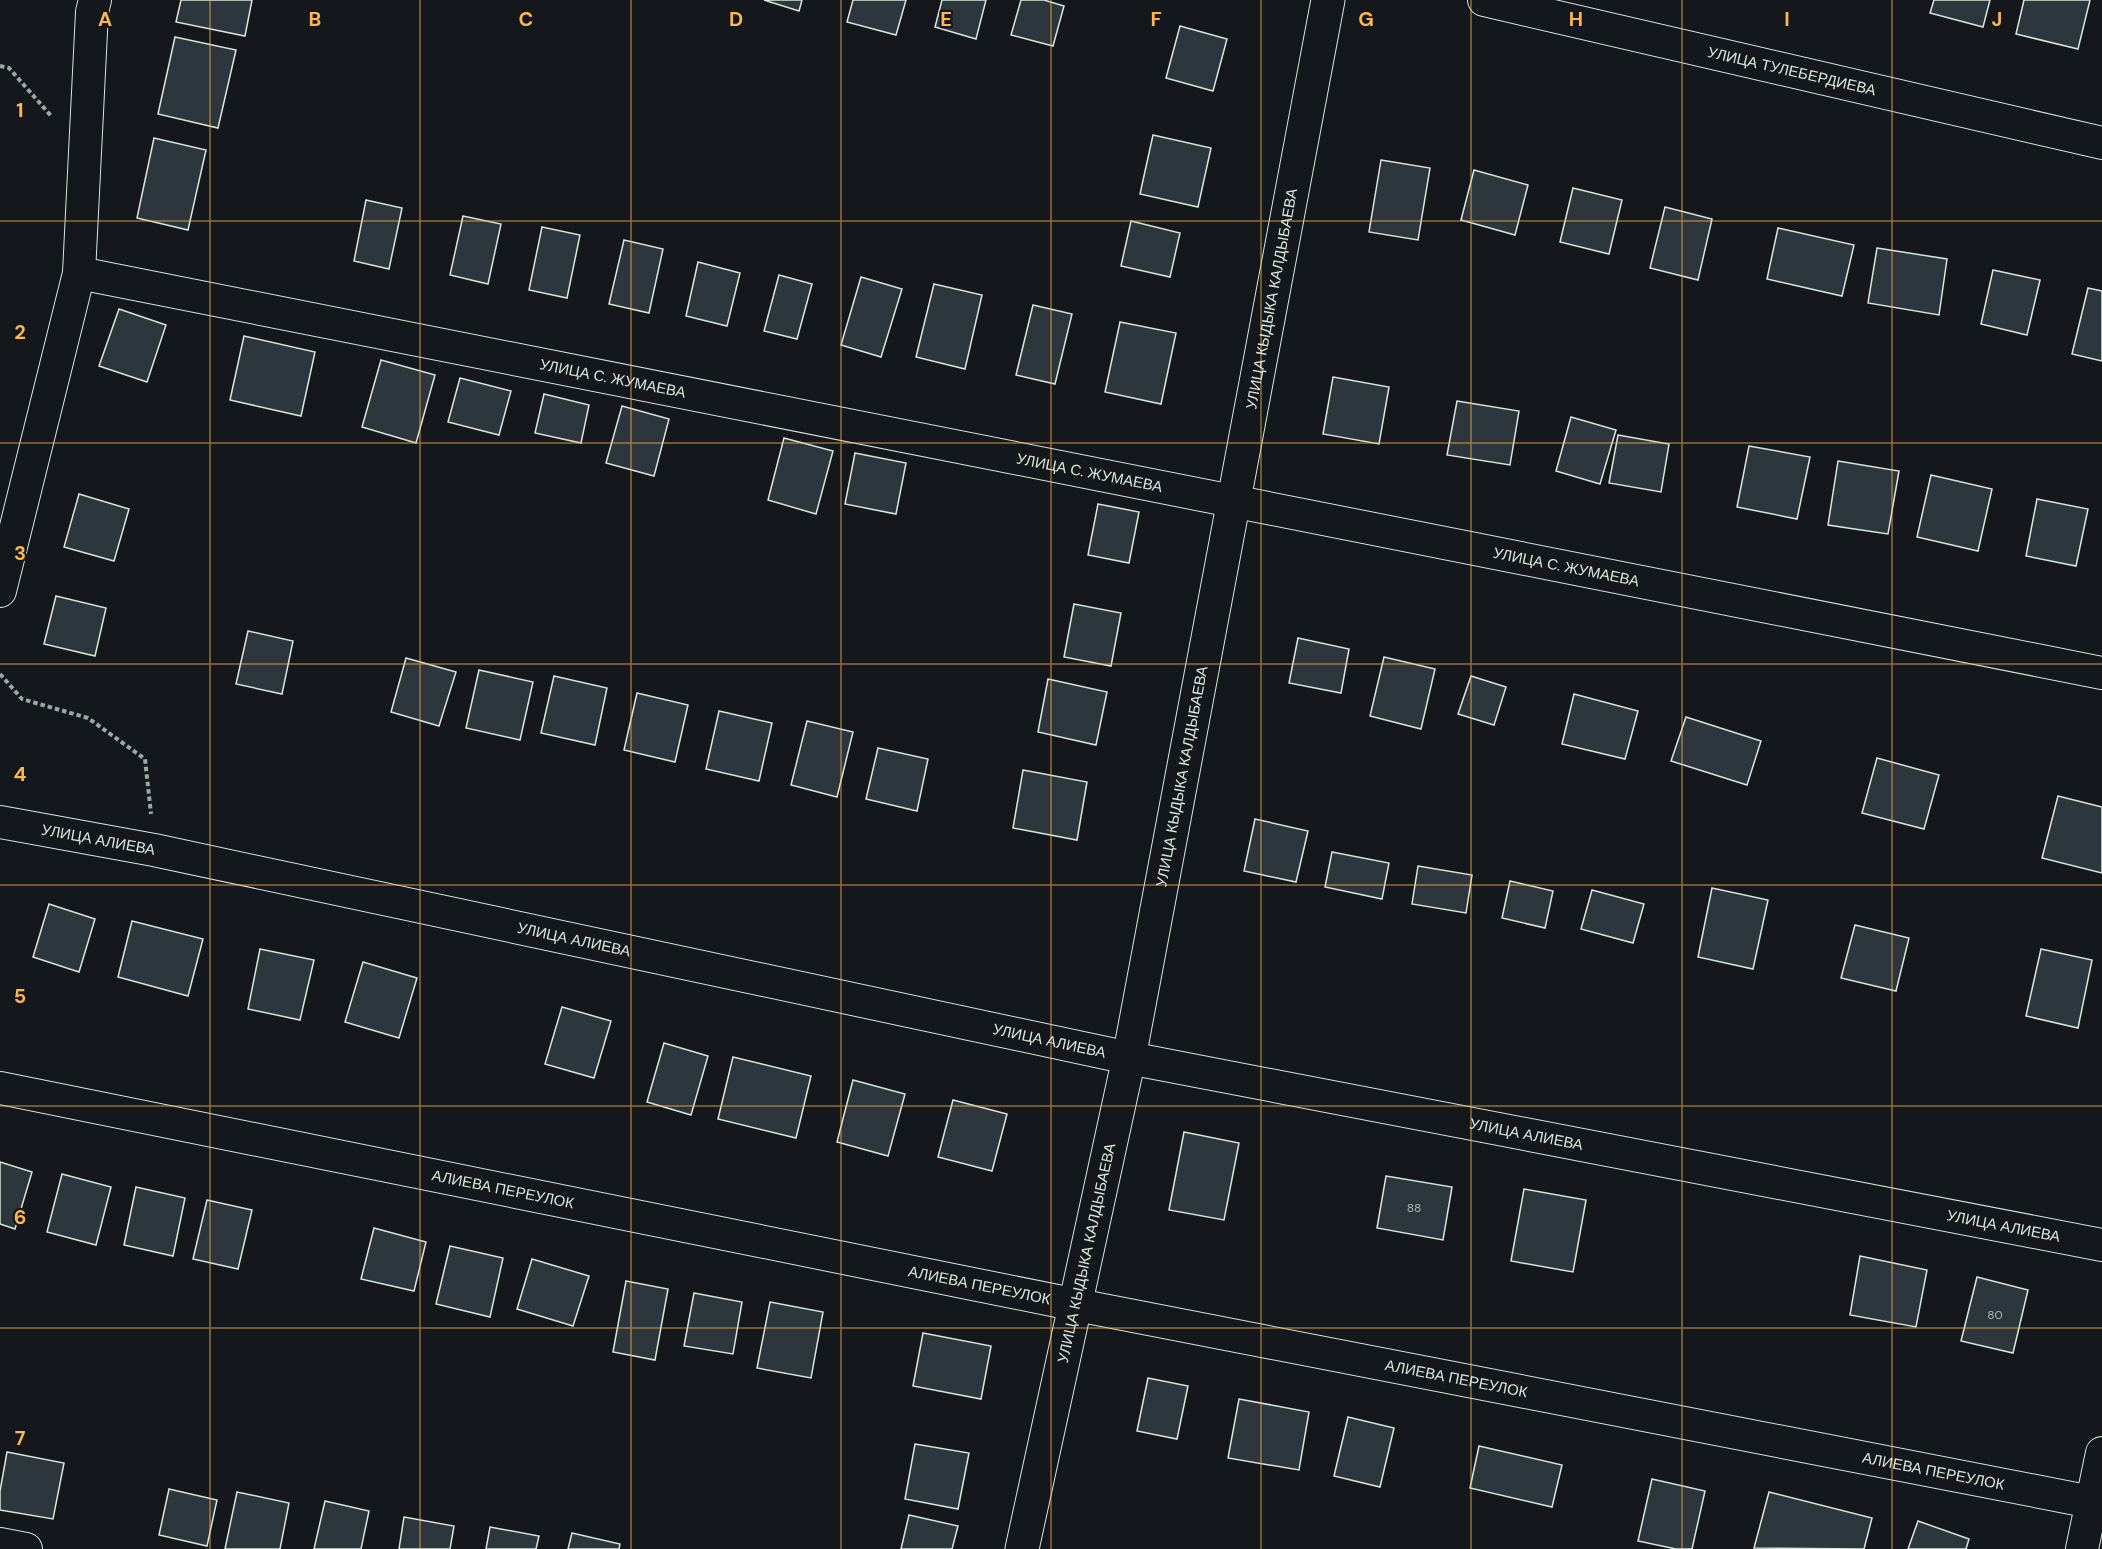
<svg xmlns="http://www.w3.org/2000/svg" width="2102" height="1549" viewBox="0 0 2102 1549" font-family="'DM Sans',sans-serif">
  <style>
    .building { fill: #2c363c; stroke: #d8e6dc; stroke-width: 1.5 }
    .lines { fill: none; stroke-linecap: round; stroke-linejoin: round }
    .street-casing { stroke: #d8e6dc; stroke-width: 34 }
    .secondary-casing { stroke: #d8e6dc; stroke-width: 35 }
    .path { stroke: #9da8a2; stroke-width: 4; stroke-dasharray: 4.5 3; stroke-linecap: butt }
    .street { stroke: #14181c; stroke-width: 32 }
    .secondary { stroke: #14181c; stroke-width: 33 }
    .grid { fill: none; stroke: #ffb74d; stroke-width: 1.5; stroke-opacity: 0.55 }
    .labels { text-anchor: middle; stroke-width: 4.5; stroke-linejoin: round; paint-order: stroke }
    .number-label { font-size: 12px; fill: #adbab4 }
    .street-label { font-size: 15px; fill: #d8e6dc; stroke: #14181c }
    .grid-label { font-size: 20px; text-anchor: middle; font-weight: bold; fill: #ffb74d; stroke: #14181c; stroke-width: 4.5; stroke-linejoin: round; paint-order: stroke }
  </style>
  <rect width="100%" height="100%" fill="#14181c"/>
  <!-- building -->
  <path class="building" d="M181 0H252L245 36 176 22Z
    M764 0H802L799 11Z
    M853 0H906L896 35 847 22Z
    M942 0H986L976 39 935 27Z
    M1021 0H1044L1064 6 1053 46 1011 35Z
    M1934 0H1990L1983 27 1930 13Z
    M2024 0H2090L2078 49 2016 34Z
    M1180 26 1227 39 1213 91 1166 78Z
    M175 37 236 50 218 128 158 114Z
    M1153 135 1211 148 1198 207 1140 194Z
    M154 138 206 150 188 230 137 218Z
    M1381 160 1430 168 1418 240 1369 232Z
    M1474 170 1528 185 1515 235 1461 220Z
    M1573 188 1622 200 1609 254 1560 242Z
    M366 200 402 208 389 269 354 261Z
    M1665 207 1712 219 1698 280 1650 268Z
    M463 216 501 224 488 284 450 275Z
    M1131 221 1180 233 1170 277 1121 266Z
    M542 227 580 235 567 298 529 290Z
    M1778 228 1854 245 1842 296 1767 279Z
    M624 240 663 249 649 313 609 304Z
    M1877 248 1947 259 1939 315 1868 303Z
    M698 262 740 273 727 326 686 316Z
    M1993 270 2040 280 2027 335 1981 324Z
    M779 275 812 284 797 339 764 331Z
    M861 277 902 289 881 357 841 345Z
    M934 284 982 295 965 369 916 357Z
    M2088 288 2102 291V361L2072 354Z
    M1033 305 1072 314 1055 384 1016 375Z
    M119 309 166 325 147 382 99 366Z
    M1120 322 1176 333 1161 404 1105 392Z
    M244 336 315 352 301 416 230 400Z
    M381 360 435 375 416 443 362 427Z
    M1333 377 1389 387 1379 444 1323 434Z
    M460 378 511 391 499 435 448 422Z
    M544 394 589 405 581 443 535 433Z
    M1457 401 1519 411 1510 465 1447 455Z
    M622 406 669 419 654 476 606 463Z
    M1571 417 1616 430 1600 484 1556 471Z
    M1618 435 1669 444 1661 492 1609 483Z
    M784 438 833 451 816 514 768 500Z
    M1749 446 1810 457 1797 519 1737 507Z
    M855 453 906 463 896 514 845 504Z
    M1838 461 1899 471 1888 534 1828 525Z
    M1931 475 1992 489 1978 551 1917 537Z
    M79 494 129 509 114 561 64 547Z
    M2037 499 2088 509 2076 566 2026 556Z
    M1098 504 1139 512 1129 563 1088 555Z
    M56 596 106 608 95 656 44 644Z
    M1074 604 1121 613 1111 666 1064 657Z
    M248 631 293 641 282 694 236 684Z
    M1298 638 1349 649 1341 693 1289 683Z
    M1384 657 1435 669 1421 729 1370 716Z
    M406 658 456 672 439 726 391 712Z
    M479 670 533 682 520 740 466 728Z
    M554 676 607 688 595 745 541 733Z
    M1471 676 1506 687 1494 725 1458 714Z
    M1048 679 1107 692 1096 745 1038 732Z
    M637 693 688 705 675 762 624 750Z
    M1574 694 1638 711 1625 759 1562 744Z
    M719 711 772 723 759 781 706 769Z
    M1686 717 1761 741 1747 785 1671 761Z
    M807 721 853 732 837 797 791 785Z
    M878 748 928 759 917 811 866 799Z
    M1877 758 1939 775 1924 829 1862 813Z
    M1023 770 1087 782 1077 840 1013 828Z
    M2058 796 2102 807V873L2042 858Z
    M1255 819 1308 831 1296 882 1244 871Z
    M1332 852 1389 863 1382 899 1325 887Z
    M1418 866 1472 875 1466 913 1412 904Z
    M1510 881 1553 891 1545 928 1502 918Z
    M1712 888 1768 900 1753 969 1698 957Z
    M1592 890 1644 904 1633 943 1581 929Z
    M49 904 95 919 79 972 33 957Z
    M132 921 203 939 188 996 118 977Z
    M1855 925 1909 938 1896 991 1841 978Z
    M260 949 314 960 300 1020 248 1009Z
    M2041 949 2092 960 2078 1028 2026 1016Z
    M363 962 417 978 399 1038 345 1022Z
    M562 1007 611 1021 594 1078 545 1064Z
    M664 1043 708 1056 691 1115 647 1102Z
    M733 1057 811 1076 796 1138 718 1119Z
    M853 1080 905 1094 888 1156 837 1142Z
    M953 1100 1007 1114 992 1171 938 1157Z
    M1184 1132 1239 1143 1224 1220 1169 1210Z
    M0 1162 32 1172 15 1229 0 1224Z
    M62 1174 111 1187 96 1245 47 1232Z
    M1386 1176 1452 1187 1443 1240 1377 1228Z
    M136 1187 185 1198 173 1256 124 1245Z
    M1524 1189 1586 1200 1573 1272 1511 1261Z
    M207 1200 252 1210 238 1269 193 1259Z
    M374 1228 426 1242 414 1291 361 1279Z
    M450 1246 503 1258 490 1317 436 1304Z
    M1860 1256 1927 1270 1916 1327 1850 1315Z
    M532 1259 589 1276 573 1326 517 1309Z
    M1977 1277 2028 1290 2013 1353 1961 1341Z
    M626 1281 668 1289 655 1360 613 1352Z
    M694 1293 742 1302 733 1354 684 1346Z
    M770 1302 823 1312 811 1378 757 1368Z
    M923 1333 991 1346 981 1399 913 1386Z
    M1148 1378 1188 1386 1177 1439 1137 1431Z
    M1239 1399 1309 1412 1299 1470 1228 1458Z
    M1348 1417 1394 1428 1380 1487 1334 1476Z
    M915 1444 969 1453 958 1509 905 1499Z
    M1479 1446 1562 1465 1552 1507 1470 1488Z
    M7 1452 64 1463 53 1519 0 1510V1491Z
    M1652 1479 1705 1491 1692 1549H1676L1638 1541Z
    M169 1489 217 1500 207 1546 159 1535Z
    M237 1492 289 1503 280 1549H225Z
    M1769 1492 1872 1518 1864 1549 1754 1548Z
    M325 1501 369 1511 361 1549H314Z
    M909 1515 958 1526 952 1549H901Z
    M404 1517 454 1526 450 1549H399Z
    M1918 1521 1969 1539 1966 1549H1908Z
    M490 1527 539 1536 536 1549H486Z
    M572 1533 620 1544 619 1549H568Z"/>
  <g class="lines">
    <defs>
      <g id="street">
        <path id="s1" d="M1484 0 2102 143"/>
        <path id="s2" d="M79 273 2102 673"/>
        <path d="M0 591 79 273 92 12 95 0"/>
        <path id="s3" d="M0 822 154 850 1129 1058 2102 1245"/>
        <path id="s4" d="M0 1088 1077 1305 2102 1504"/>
        <path d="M0 1544 26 1549"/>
        <path d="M2082 1549 2102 1453"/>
      </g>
      <g id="secondary">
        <path id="s5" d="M1022 1549 1129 1058 1328 0"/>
      </g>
    </defs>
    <!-- street casing -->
    <use href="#street" class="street-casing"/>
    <!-- secondary casing -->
    <use href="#secondary" class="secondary-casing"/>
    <!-- path -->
    <path class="path" d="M0 66 9 68 52 117
      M0 674 22 699 88 718 145 759 151 814"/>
    <!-- street -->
    <use href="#street" class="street"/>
    <!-- secondary -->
    <use href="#secondary" class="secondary"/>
  </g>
  <!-- grid -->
  <path class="grid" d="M210 0V1549M420 0V1549M631 0V1549M841 0V1549M1051 0V1549M1261 0V1549M1471 0V1549M1682 0V1549M1892 0V1549M0 221H2102M0 443H2102M0 664H2102M0 885H2102M0 1106H2102M0 1328H2102"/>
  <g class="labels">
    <!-- number labels -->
    <g class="number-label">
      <text x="1414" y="1212">88</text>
      <text x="1995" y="1319">80</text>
    </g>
    <!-- street labels -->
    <g class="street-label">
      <text dy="5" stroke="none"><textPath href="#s1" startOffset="316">УЛИЦА ТУЛЕБЕРДИЕВА</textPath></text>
      <text dy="5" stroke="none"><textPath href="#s5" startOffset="1275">УЛИЦА КЫДЫКА КАЛДЫБАЕВА</textPath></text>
      <text dy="5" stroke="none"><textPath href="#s2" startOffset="544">УЛИЦА С. ЖУМАЕВА</textPath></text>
      <text dy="5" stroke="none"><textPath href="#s2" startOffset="1030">УЛИЦА С. ЖУМАЕВА</textPath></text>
      <text dy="5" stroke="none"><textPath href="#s2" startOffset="1516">УЛИЦА С. ЖУМАЕВА</textPath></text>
      <text dy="5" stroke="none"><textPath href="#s5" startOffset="789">УЛИЦА КЫДЫКА КАЛДЫБАЕВА</textPath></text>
      <text dy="5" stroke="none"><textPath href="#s3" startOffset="100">УЛИЦА АЛИЕВА</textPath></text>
      <text dy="5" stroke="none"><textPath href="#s3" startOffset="586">УЛИЦА АЛИЕВА</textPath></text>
      <text dy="5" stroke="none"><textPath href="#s3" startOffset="1072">УЛИЦА АЛИЕВА</textPath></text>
      <text dy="5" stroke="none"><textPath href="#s3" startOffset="1558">УЛИЦА АЛИЕВА</textPath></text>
      <text dy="5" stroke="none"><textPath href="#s4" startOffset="513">АЛИЕВА ПЕРЕУЛОК</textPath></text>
      <text dy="5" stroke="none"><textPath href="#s3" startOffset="2044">УЛИЦА АЛИЕВА</textPath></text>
      <text dy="5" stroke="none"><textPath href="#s5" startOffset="303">УЛИЦА КЫДЫКА КАЛДЫБАЕВА</textPath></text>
      <text dy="5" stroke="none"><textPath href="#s4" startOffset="999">АЛИЕВА ПЕРЕУЛОК</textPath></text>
      <text dy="5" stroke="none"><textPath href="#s4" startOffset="1485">АЛИЕВА ПЕРЕУЛОК</textPath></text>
      <text dy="5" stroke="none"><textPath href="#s4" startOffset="1971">АЛИЕВА ПЕРЕУЛОК</textPath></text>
    </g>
  </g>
  <g class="grid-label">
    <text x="105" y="26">A</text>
    <text x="315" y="26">B</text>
    <text x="526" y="26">C</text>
    <text x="736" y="26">D</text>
    <text x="946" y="26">E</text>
    <text x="1156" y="26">F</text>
    <text x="1366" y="26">G</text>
    <text x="1576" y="26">H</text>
    <text x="1787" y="26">I</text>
    <text x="1997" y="26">J</text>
    <text x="20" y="117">1</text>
    <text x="20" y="339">2</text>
    <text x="20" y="560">3</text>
    <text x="20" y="781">4</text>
    <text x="20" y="1003">5</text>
    <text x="20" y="1224">6</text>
    <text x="20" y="1445">7</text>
  </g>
</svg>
